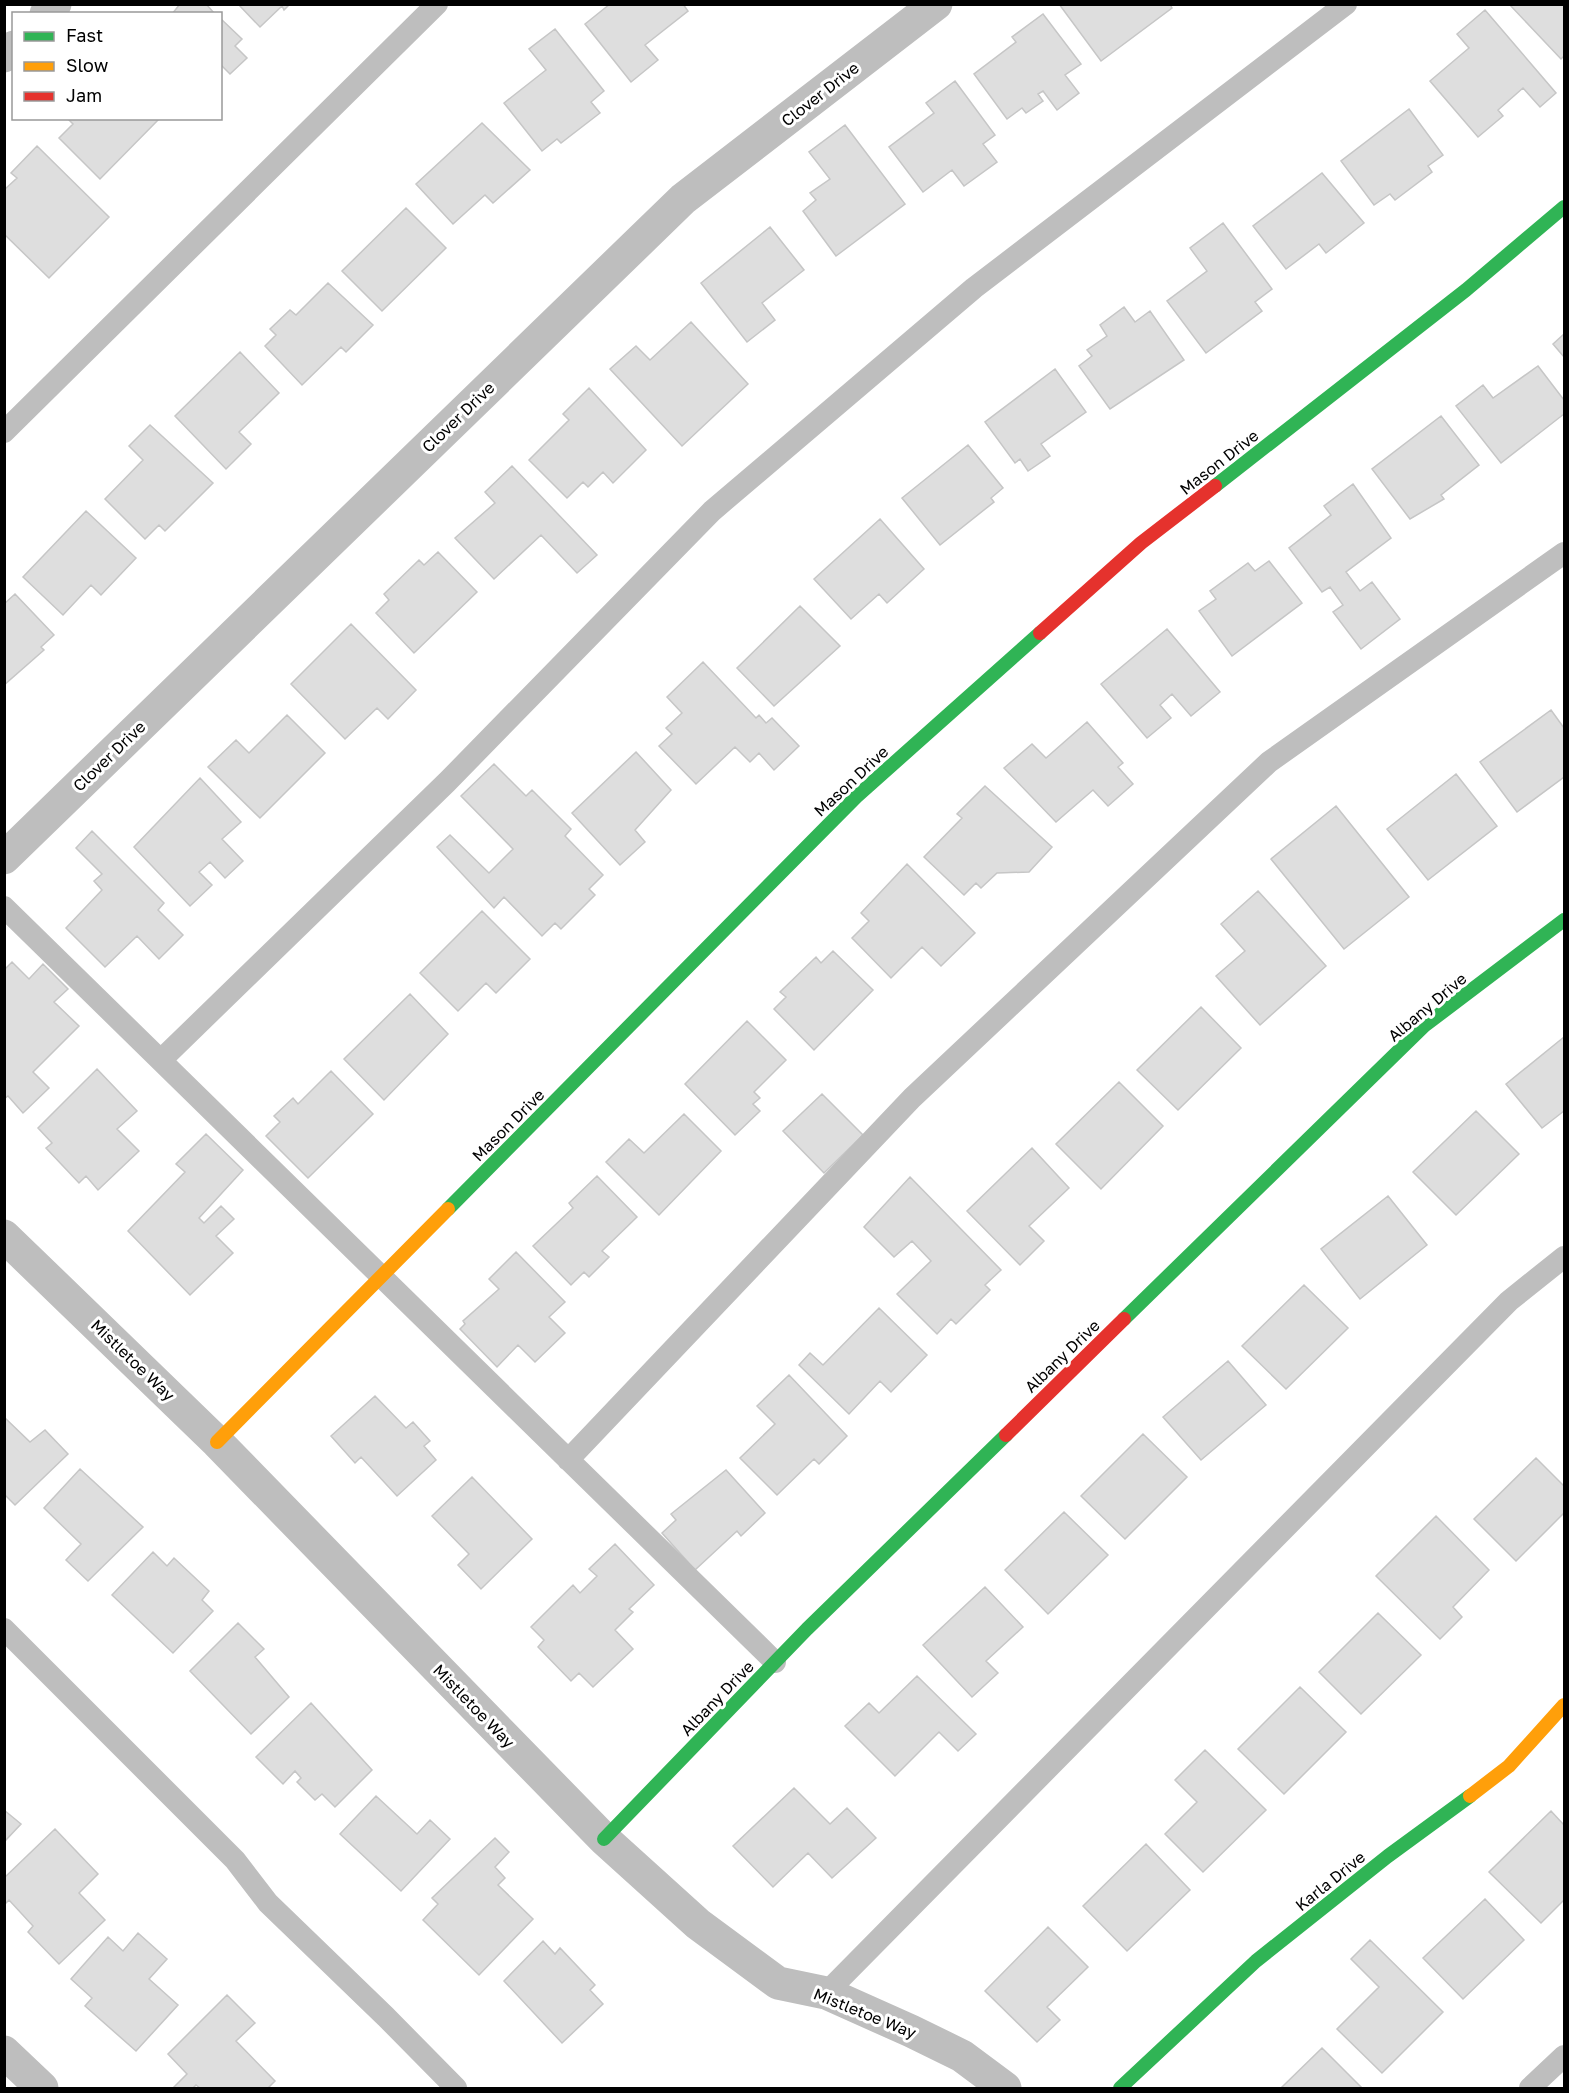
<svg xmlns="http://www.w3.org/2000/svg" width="1569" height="2093" viewBox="0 0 1569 2093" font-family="'Golos Text',sans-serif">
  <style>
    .building { fill: #dedede; stroke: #c6c6c6; stroke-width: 1.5 }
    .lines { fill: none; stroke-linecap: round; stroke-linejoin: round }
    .lane { stroke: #bebebe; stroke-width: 22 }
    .street { stroke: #bebebe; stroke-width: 33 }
    .fast { stroke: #30b455; stroke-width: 14 }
    .slow { stroke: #ff9f0a; stroke-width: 14 }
    .jam { stroke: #e5322d; stroke-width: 14 }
    .labels { text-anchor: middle; stroke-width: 6; stroke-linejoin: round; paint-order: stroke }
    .street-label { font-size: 16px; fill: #000; stroke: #fff }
  </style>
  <rect width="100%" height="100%" fill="#fff"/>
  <!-- building -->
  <path class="building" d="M206 4 215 14H172L180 4Z
    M238 4H290L284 10 282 6 260 27Z
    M610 4H683L688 11 645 45 658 60 631 82 585 24Z
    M1059 4H1170L1172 8 1101 61Z
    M1509 4H1564V56L1561 59Z
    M1485 10 1556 93 1540 107 1523 88 1498 110 1503 116 1478 137 1430 81 1469 48 1457 34Z
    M1043 14 1081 64 1065 75 1079 93 1057 110 1043 91 1038 94 1043 101 1026 113 1022 108 1007 119 974 74 1016 42 1012 37Z
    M220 18 242 39 235 46 247 58 230 74 220 64Z
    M555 29 604 91 591 102 600 113 561 143 557 139 542 151 504 103 546 70 529 49Z
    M955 81 995 135 983 144 997 162 964 186 952 170 923 192 889 147 934 113 926 103Z
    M1409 109 1443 155 1428 166 1432 172 1395 200 1390 194 1374 205 1341 161Z
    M67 118H160L100 179 59 138 73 124Z
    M482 123 530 170 493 203 485 195 453 224 416 184Z
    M845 125 905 204 836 256 803 211 816 200 810 193 830 179 809 152Z
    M37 146 109 217 49 278 4 234V190L17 178 11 173Z
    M1322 173 1364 223 1326 253 1319 244 1286 269 1253 226Z
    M406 208 446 248 382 311 342 271Z
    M1223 223 1272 289 1255 302 1262 311 1206 353 1167 301 1207 271 1190 248Z
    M770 227 804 270 762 303 775 320 747 342 701 283Z
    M328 283 373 325 346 352 341 347 302 385 265 346 276 335 270 329 290 310 296 315Z
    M1124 307 1135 322 1150 311 1184 360 1110 409 1079 366 1092 356 1087 350 1107 336 1100 325Z
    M691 322 748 384 682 446 610 369 636 346 650 360Z
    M1564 334V357L1553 344Z
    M240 352 279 393 239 432 251 444 226 469 175 416Z
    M1538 366 1564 400V414L1501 463 1456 406 1483 385 1493 398Z
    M1055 369 1086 412 1041 444 1050 456 1028 471 1020 459 1015 463 985 422Z
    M589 388 646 450 613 483 603 472 588 487 583 482 567 498 529 460 569 420 563 414Z
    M1441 416 1479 465 1441 495 1444 499 1410 519 1372 469Z
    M150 425 213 483 165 531 159 525 145 539 105 499 143 460 129 446Z
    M968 445 1003 488 991 498 994 502 940 545 902 498Z
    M512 466 597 555 577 573 541 535 494 579 455 538 495 503 485 492Z
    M1353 484 1391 538 1346 572 1360 591 1372 582 1400 619 1361 649 1333 612 1343 605 1330 587 1322 592 1289 548 1331 515 1324 506Z
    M86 511 136 558 101 595 91 585 63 615 23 577Z
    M880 519 924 569 887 603 879 594 851 619 814 579Z
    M438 552 477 592 414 653 376 613 389 600 384 594 419 560 424 565Z
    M1269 561 1302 603 1232 656 1199 611 1216 599 1210 591 1248 563 1255 571Z
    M15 594 54 635 41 647 44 650 4 685V604Z
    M800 606 840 646 774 706 737 668Z
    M351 624 416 690 388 719 377 708 345 739 291 684Z
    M1167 629 1220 692 1191 716 1172 694 1160 705 1171 718 1147 738 1101 684Z
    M703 662 756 718 759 715 766 723 772 718 799 746 774 770 759 753 750 762 735 747 696 784 659 746 672 734 666 728 682 713 667 697Z
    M1551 710 1564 728V777L1517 812 1480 762Z
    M287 715 325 753 260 818 208 767 236 740 249 753Z
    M1087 722 1123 763 1118 767 1133 784 1108 806 1093 790 1056 822 1004 768 1032 744 1046 758Z
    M636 752 671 790 635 830 645 842 620 865 572 813Z
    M494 764 526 796 532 790 571 829 565 836 603 875 589 889 595 895 561 929 555 923 542 936 504 897 494 908 437 847 450 835 489 873 513 849 461 796Z
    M1456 774 1497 826 1428 880 1387 829Z
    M200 778 241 822 222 839 243 861 225 878 210 862 199 872 212 885 190 906 134 847Z
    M985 786 1052 847 1029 872 997 873 981 888 976 883 964 895 924 857 962 818 957 814Z
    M1336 806 1409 897 1344 949 1271 859Z
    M92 831 164 903 158 910 183 935 159 959 137 936 105 967 66 928 102 890 94 881 102 874 76 848Z
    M907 864 975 933 941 966 922 947 891 978 852 938 869 921 861 913Z
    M1258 891 1326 966 1260 1025 1216 976 1245 951 1221 924Z
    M482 911 530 959 496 993 486 983 458 1011 420 973Z
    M833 951 873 990 814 1050 774 1009 786 997 780 992 816 957 821 963Z
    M12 962 29 979 43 964 68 989 54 1002 79 1026 33 1072 49 1088 23 1113 8 1096 4 1099V970Z
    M410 994 448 1034 384 1100 344 1059Z
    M1201 1007 1241 1048 1178 1110 1137 1070Z
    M747 1021 786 1060 754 1092 760 1098 753 1104 760 1111 735 1135 685 1084Z
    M1564 1037V1111L1542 1128 1506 1084Z
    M97 1069 137 1111 117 1129 139 1151 98 1190 86 1176 79 1183 46 1148 52 1143 38 1128Z
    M331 1071 373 1114 308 1178 266 1136 280 1122 274 1116 293 1098 298 1104Z
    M1119 1082 1163 1126 1101 1189 1056 1144Z
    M822 1094 863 1135 824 1173 783 1131Z
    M1476 1111 1519 1154 1456 1215 1413 1172Z
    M684 1114 721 1151 659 1215 606 1162 629 1139 644 1153Z
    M206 1134 243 1170 199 1218 204 1223 221 1206 234 1219 216 1236 233 1253 190 1295 128 1231 185 1172 176 1164Z
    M1032 1148 1069 1188 1029 1226 1044 1241 1020 1265 967 1211Z
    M597 1176 637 1217 602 1251 609 1257 589 1277 584 1272 571 1285 533 1246 573 1208 569 1203Z
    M910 1177 1001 1270 985 1285 990 1290 956 1324 951 1319 937 1334 897 1294 931 1261 912 1241 894 1257 864 1227Z
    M1388 1196 1427 1245 1360 1299 1321 1249Z
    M516 1252 565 1302 549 1317 565 1333 535 1362 518 1345 497 1367 460 1329 465 1324 463 1321 499 1289 489 1279Z
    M1304 1285 1348 1328 1286 1389 1242 1346Z
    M879 1308 927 1355 891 1392 880 1381 849 1414 799 1365 810 1353 823 1365Z
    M1228 1361 1266 1405 1201 1460 1163 1417Z
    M789 1375 847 1436 819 1464 814 1459 777 1495 740 1458 775 1424 757 1406Z
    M375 1396 406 1428 413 1422 430 1441 424 1446 436 1460 397 1496 361 1457 355 1463 331 1436Z
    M4 1417 30 1442 45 1430 68 1454 15 1505 4 1494Z
    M1143 1434 1187 1477 1125 1539 1081 1496Z
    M1536 1458 1564 1486V1513L1516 1561 1474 1519Z
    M80 1469 143 1527 88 1581 66 1560 81 1544 44 1508Z
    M726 1470 765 1513 741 1536 737 1531 695 1570 662 1533 676 1520 671 1514Z
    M472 1477 532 1539 481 1589 458 1565 469 1554 432 1516Z
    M1064 1512 1108 1555 1048 1614 1005 1570Z
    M1436 1516 1489 1570 1453 1607 1462 1617 1440 1639 1376 1576Z
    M615 1544 654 1585 629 1609 633 1612 615 1630 633 1649 593 1687 579 1673 571 1681 538 1647 544 1640 531 1627 573 1585 580 1593 597 1576 589 1569Z
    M153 1552 167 1566 174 1558 209 1591 202 1600 213 1611 173 1653 112 1595Z
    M985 1587 1023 1627 986 1661 998 1673 972 1697 923 1645Z
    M1378 1613 1421 1655 1361 1714 1319 1672Z
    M238 1623 264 1649 255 1657 289 1697 251 1734 190 1671Z
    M917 1676 976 1734 958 1751 939 1732 895 1776 845 1726 869 1703 879 1713Z
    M1300 1687 1346 1732 1284 1794 1238 1749Z
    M311 1703 372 1770 335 1807 322 1794 315 1800 297 1782 301 1778 295 1771 283 1784 256 1757Z
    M1205 1750 1266 1810 1203 1872 1165 1834 1197 1802 1175 1780Z
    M794 1788 830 1824 847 1808 876 1838 832 1878 808 1853 773 1887 733 1846Z
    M376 1796 417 1834 430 1820 450 1839 401 1891 340 1834Z
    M4 1810 21 1824 4 1842Z
    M1551 1811 1564 1825V1900L1541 1923 1489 1872Z
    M55 1829 98 1874 79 1893 105 1920 59 1964 28 1932 33 1926 9 1900 4 1905V1878Z
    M495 1838 509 1852 495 1867 505 1878 498 1885 533 1919 479 1975 423 1920 438 1904 432 1898Z
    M1146 1844 1190 1890 1127 1951 1083 1906Z
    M1485 1899 1524 1940 1463 1999 1423 1958Z
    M1048 1927 1088 1967 1047 2007 1060 2020 1037 2042 985 1991Z
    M138 1933 167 1959 149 1979 178 2005 136 2051 85 2006 92 1998 71 1979 108 1937 123 1951Z
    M1370 1940 1443 2012 1382 2073 1337 2029 1379 1987 1351 1959Z
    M543 1941 555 1954 560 1948 595 1985 590 1990 603 2004 562 2043 504 1981Z
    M227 1995 255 2023 236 2041 275 2081 268 2088H200L196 2085 193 2088H173L187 2074 168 2054Z
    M1322 2048 1362 2088H1281Z"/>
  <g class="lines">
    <!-- lane -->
    <path class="lane" d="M4 432 437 4
      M4 907 775 1662
      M161 1060 447 782 712 511 974 288 1346 4
      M568 1460 912 1098 1269 762 1564 553
      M4 1629 235 1860 268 1903 386 2017 456 2088
      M826 1993 1509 1301 1564 1257
      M1530 2088 1564 2056"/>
    <!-- street -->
    <path class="street" d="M46 14 55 4
      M4 56 14 47
      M4 858 683 199 936 4
      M4 1236 217 1442 604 1839 698 1924 778 1983 826 1993 911 2031 962 2056 1005 2088
      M4 2052 42 2088"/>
    <!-- fast -->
    <path class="fast" d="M1215 486 1466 290 1564 207
      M448 1209 856 797 1040 633
      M1124 1319 1424 1026 1564 920
      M604 1839 807 1629 1006 1435
      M1120 2088 1256 1961 1388 1856 1470 1796"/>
    <!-- slow -->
    <path class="slow" d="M217 1442 448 1209
      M1470 1796 1509 1766 1564 1705"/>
    <!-- jam -->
    <path class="jam" d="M1040 633 1141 543 1215 486
      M1006 1435 1124 1319"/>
  </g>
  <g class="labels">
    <!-- street labels -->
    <g class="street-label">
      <text transform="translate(820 94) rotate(-38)" y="6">Clover Drive</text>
      <text transform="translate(458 417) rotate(-44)" y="6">Clover Drive</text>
      <text transform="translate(1219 462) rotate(-38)" y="6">Mason Drive</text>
      <text transform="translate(109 756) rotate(-44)" y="6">Clover Drive</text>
      <text transform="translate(851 781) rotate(-43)" y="6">Mason Drive</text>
      <text transform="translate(1427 1007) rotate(-40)" y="6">Albany Drive</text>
      <text transform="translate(508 1125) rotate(-45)" y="6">Mason Drive</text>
      <text transform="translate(1062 1356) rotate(-44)" y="6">Albany Drive</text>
      <text transform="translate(133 1360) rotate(44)" y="6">Mistletoe Way</text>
      <text transform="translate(717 1698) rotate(-46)" y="6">Albany Drive</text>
      <text transform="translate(474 1706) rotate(46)" y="6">Mistletoe Way</text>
      <text transform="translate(1330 1881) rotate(-39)" y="6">Karla Drive</text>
      <text transform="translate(865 2013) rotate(22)" y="6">Mistletoe Way</text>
    </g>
  </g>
  <!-- border -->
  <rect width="1569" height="2093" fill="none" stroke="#000000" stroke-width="12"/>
  <!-- legend -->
  <rect x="12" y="12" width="210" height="108" fill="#ffffff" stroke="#999999" stroke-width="1.5"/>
  <rect x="24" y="32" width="30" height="9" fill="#30b455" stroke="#999999" stroke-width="1.5"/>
  <text x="66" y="42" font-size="18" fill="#000000">Fast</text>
  <rect x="24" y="62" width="30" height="9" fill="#ff9f0a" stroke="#999999" stroke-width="1.5"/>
  <text x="66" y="72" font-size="18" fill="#000000">Slow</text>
  <rect x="24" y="92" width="30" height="9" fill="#e5322d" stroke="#999999" stroke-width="1.5"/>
  <text x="66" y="102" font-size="18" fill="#000000">Jam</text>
</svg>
